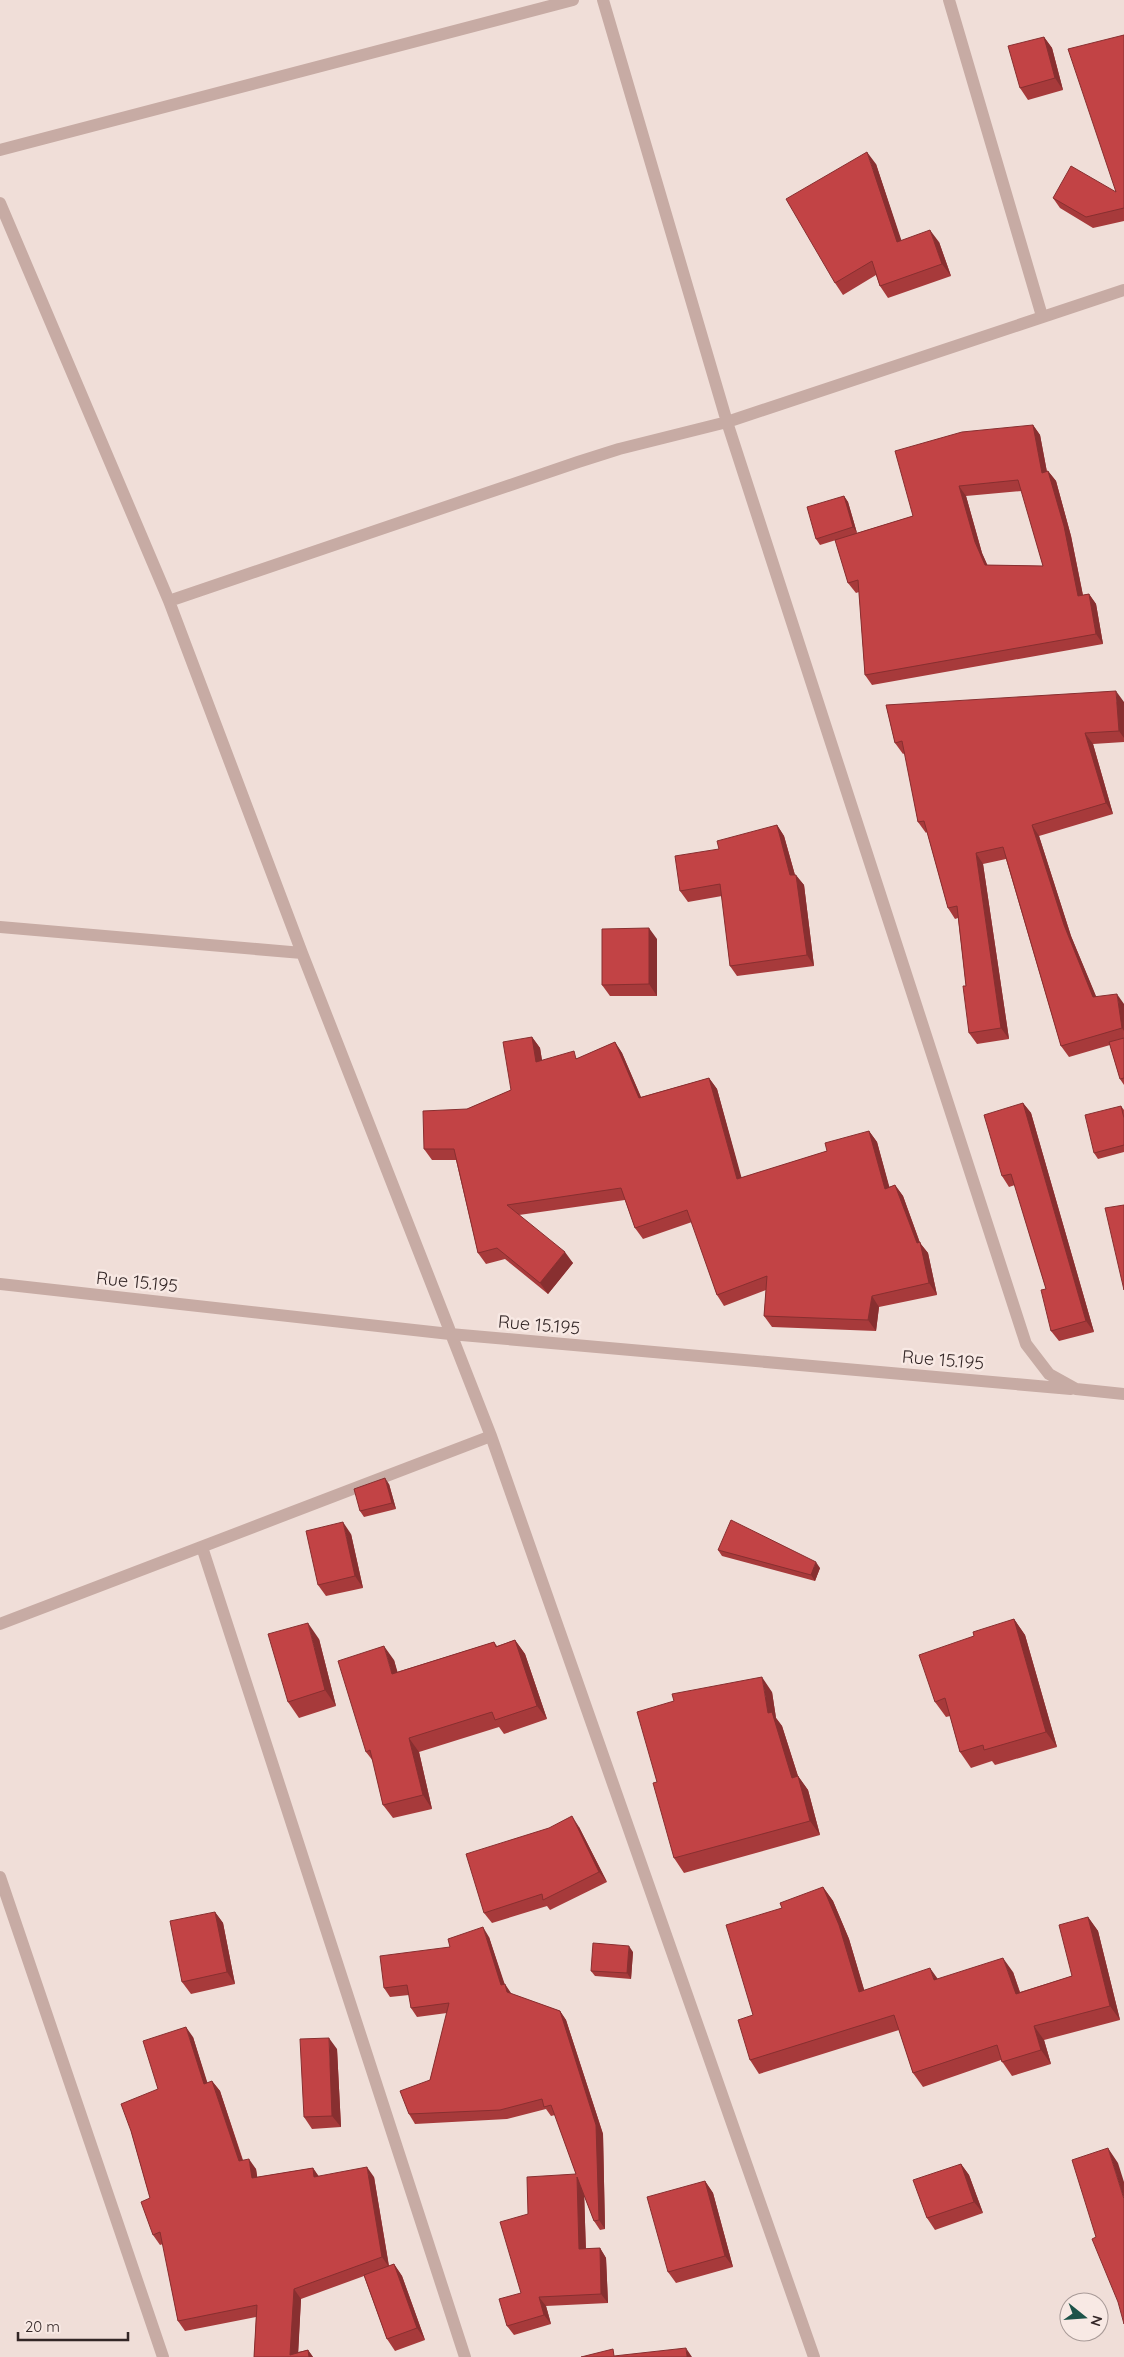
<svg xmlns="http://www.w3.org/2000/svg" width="1124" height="2357" viewBox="0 0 1124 2357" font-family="Quicksand,sans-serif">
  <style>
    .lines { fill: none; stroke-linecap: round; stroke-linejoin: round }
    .minor { stroke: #c7aba4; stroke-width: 12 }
    .wall { fill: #a73a3b; fill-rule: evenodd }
    .shaded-wall { fill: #882f30 }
    .building { fill: #c24345; stroke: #882f30; fill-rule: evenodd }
    .labels { text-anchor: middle; stroke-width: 5; stroke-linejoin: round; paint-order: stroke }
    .street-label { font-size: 18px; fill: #332626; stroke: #f8e9e4 }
  </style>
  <rect width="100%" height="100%" fill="#f0ded8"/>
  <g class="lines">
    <!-- minor -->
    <path class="minor" d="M603 0 727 422 1026 1344 1049 1374 1076 1389 1124 1394
      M949 0 1042 316
      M0 150 573 0
      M0 203 169 601 302 953 491 1436 814 2357
      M169 601 578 462 619 449 727 422 1124 290
      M0 927 302 953
      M0 1284 450 1334 1071 1389
      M202 1547 465 2357
      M0 1624 491 1436
      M0 1877 163 2357"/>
  </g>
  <!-- wall -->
  <path class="wall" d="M1124 35V221L1093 228 1060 208 1053 198 1116 192Z
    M1044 37 1052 48 1063 90 1028 100 1020 88Z
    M876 164 901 241 939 242 951 276 888 298 880 286 876 275 843 295 835 283Z
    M1033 425 1040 435 1047 472 1048 471 1056 481 1071 536 1083 595 1089 594 1096 604 1103 644 872 685 865 675 859 592 856 593 848 583 836 540 820 545 816 539 844 496 848 502 857 533 913 516ZM1022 491 1043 566 987 565 982 553 966 496Z
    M1124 702V742L1093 744 1113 814 1039 836 1071 936 1096 997 1124 1004V1085L1120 1079 1110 1045 1069 1057 1061 1046 1006 859 983 864 1009 1039 977 1044 969 1033 966 986 958 918 955 919 948 908 927 832 926 833 918 822 905 753 903 754 895 743 886 705Z
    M777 825 784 836 795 875 804 885 814 966 737 976 730 966 722 896 688 902 680 891 719 849Z
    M657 939V996H610L602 985Z
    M532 1037 540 1048 542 1060 579 1058 615 1042 622 1053 641 1097 709 1078 717 1089 741 1178 827 1151 869 1131 877 1142 889 1187 895 1185 903 1196 920 1243 928 1253 937 1295 879 1307 876 1331 772 1327 764 1316 766 1290 724 1306 717 1295 692 1222 643 1239 635 1228 625 1200 519 1215 573 1263 548 1294 505 1259 486 1264 478 1253 456 1160H432L424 1149 467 1109 511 1090Z
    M1023 1103 1031 1113 1094 1332 1059 1341 1051 1331 1046 1289 1015 1185 1009 1187 1002 1176Z
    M1121 1106 1124 1110V1152L1098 1159 1094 1153Z
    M389 1484 396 1509 364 1517 360 1511Z
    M351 1534 363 1588 326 1596 318 1585Z
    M718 1550 820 1568 815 1581 722 1556Z
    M1014 1619 1025 1635 1057 1747 995 1765 992 1761 971 1768 960 1752 950 1716 946 1717 935 1702 974 1636Z
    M319 1639 336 1706 299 1718 288 1702Z
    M515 1640 525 1654 547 1719 504 1734 499 1727 419 1752 432 1809 393 1818 383 1805 373 1761 366 1752 394 1660 397 1672 494 1642 497 1646Z
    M772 1692 776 1718 782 1726 798 1776 808 1790 820 1835 684 1873 674 1858 657 1782Z
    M579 1827 607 1882 550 1910 547 1906 492 1923 484 1913Z
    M823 1887 833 1901 849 1939 864 1990 938 1979 1013 1972 1020 1992 1072 1976 1088 1917 1098 1931 1120 2020 1044 2040 1051 2064 1012 2076 1001 2060 923 2087 913 2073 899 2030 759 2074 750 2060 753 2015 782 1908Z
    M215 1912 223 1923 235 1984 191 1994 182 1982Z
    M489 1937 504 1984 511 1994 560 2011 566 2020 603 2134 605 2229 600 2230 594 2221 584 2195 586 2249 600 2248 606 2258 608 2303 546 2306 551 2324 514 2335 507 2326 521 2293 528 2214 576 2174 555 2115 551 2116 546 2109 507 2119 415 2124 409 2114 430 2080 447 2013 417 2017 411 2008 409 1995 390 1997 384 1988 450 1947Z
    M633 1952 631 1979 595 1976 591 1971Z
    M193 2037 207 2083 212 2081 220 2091 243 2160 256 2169 257 2177 313 2168 318 2176 374 2177 389 2266 394 2264 402 2276 425 2340 395 2351 387 2339 364 2276 301 2299 298 2352 308 2350 313 2357H254L256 2317 185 2331 178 2321 163 2244 160 2245 153 2235 150 2198 131 2131 158 2089Z
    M337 2049 341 2127 312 2129 304 2117Z
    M961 2164 969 2175 983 2213 935 2230 927 2218Z
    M705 2181 713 2193 733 2267 676 2283 668 2272Z"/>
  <!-- shaded-wall -->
  <path class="shaded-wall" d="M1044 37 1052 48 1063 90 1055 78Z
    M867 152 876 164 906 254 897 242Z
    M930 230 939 242 951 276 942 264Z
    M1033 425 1040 435 1049 483 1042 473Z
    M1048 471 1056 481 1071 536 1085 606 1078 596Z
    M959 486 966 496 982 553 992 575 985 565 975 542Z
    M844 496 848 502 857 533 853 527Z
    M1089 594 1096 604 1103 644 1096 634Z
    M1116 691 1124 702V738L1119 731Z
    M1085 733 1093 744 1113 814 1106 803Z
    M777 825 784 836 798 886 796 875 804 885 814 966 807 955 790 875Z
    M1032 825 1039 836 1071 936 1101 1008 1093 997 1064 925Z
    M976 853 983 864 1009 1039 1001 1028Z
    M649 928 657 939V996L649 984Z
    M1117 994 1124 1004V1031L1122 1028Z
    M532 1037 540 1048 544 1073 536 1062Z
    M615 1042 622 1053 646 1109 639 1098Z
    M709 1078 717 1089 745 1190 737 1179Z
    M1023 1103 1031 1113 1094 1332 1086 1321Z
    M869 1131 877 1142 893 1200 885 1189Z
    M895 1185 903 1196 920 1243 928 1253 937 1295 929 1283 917 1243Z
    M565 1252 573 1263 548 1294 540 1283Z
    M872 1296 879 1307 876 1331 868 1320Z
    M385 1478 389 1484 396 1509 392 1503Z
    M343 1522 351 1534 363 1588 355 1576Z
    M816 1562 820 1568 815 1581 811 1575Z
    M1014 1619 1025 1635 1057 1747 1046 1732Z
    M308 1623 319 1639 336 1706 325 1690Z
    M515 1640 525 1654 547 1719 537 1706Z
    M384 1646 394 1660 402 1687 392 1674Z
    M762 1677 772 1692 776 1718 782 1726 803 1792 792 1778 768 1713Z
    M409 1738 419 1752 432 1809 423 1795Z
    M798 1776 808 1790 820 1835 810 1821Z
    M572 1816 579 1827 607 1882 599 1872Z
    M823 1887 833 1901 849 1939 869 2006 859 1992Z
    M215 1912 223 1923 235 1984 227 1972Z
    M1088 1917 1098 1931 1120 2020 1110 2006Z
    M483 1927 489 1937 506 1988 505 1984 511 1993 513 2001 501 1985Z
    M629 1946 633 1952 631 1979 627 1973Z
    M1003 1958 1013 1972 1025 2008 1016 1994Z
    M930 1968 940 1982 934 1980Z
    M560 2011 566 2020 603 2134 605 2229 599 2220Z
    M1034 2026 1044 2040 1051 2064 1041 2050Z
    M186 2027 193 2037 211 2094 204 2084Z
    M329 2038 337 2049 341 2127 332 2116Z
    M212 2081 220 2091 246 2171 239 2161Z
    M1108 2148 1118 2163 1124 2182V2199Z
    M249 2159 256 2169 259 2188 252 2178Z
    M961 2164 969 2175 983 2213 974 2202Z
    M367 2167 374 2177 389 2267 382 2257Z
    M313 2168 320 2178 314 2177Z
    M577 2177 584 2186 586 2258 579 2249Z
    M705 2181 713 2193 733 2267 725 2256Z
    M600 2248 606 2258 608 2303 601 2294Z
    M394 2264 402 2276 425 2340 417 2328Z
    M294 2289 301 2299 298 2357 290 2355Z
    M539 2297 546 2306 551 2324 544 2315Z
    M686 2348 692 2357H687Z
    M308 2350 313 2357H309Z"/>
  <!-- building -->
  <path class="building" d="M1124 35V208L1086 217 1053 198 1071 166 1116 192 1068 49Z
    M1044 37 1055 78 1020 88 1008 46Z
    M867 152 897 242 930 230 942 264 880 286 872 261 835 283 786 199Z
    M1033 425 1042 473 1048 471 1064 526 1078 596 1089 594 1096 634 865 675 858 580 848 583 835 540 913 516 895 451 962 432ZM1018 480 1043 566 985 565 975 542 959 486Z
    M844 496 853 527 816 539 807 507Z
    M1116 691 1119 731 1085 733 1106 803 1032 825 1064 925 1093 997 1117 994 1122 1028 1061 1046 1003 847 976 853 1001 1028 969 1033 963 986H966L957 906 948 908 924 821 918 822 902 741 895 743 886 705Z
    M777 825 790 875H796L807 955 730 966 720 884 680 891 675 856 719 849 717 841Z
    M649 928V984L602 985V929Z
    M532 1037 536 1062 574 1051 576 1059 615 1042 639 1098 709 1078 737 1179 827 1151 825 1143 869 1131 885 1189 895 1185 917 1243 920 1242 929 1283 872 1296 868 1320 764 1316 767 1276 717 1295 687 1210 635 1228 621 1188 507 1205 565 1252 540 1283 497 1248 478 1253 454 1149H424L423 1111 467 1109 511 1090 503 1042Z
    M1124 1038V1078L1120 1079 1109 1042Z
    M1023 1103 1086 1321 1051 1331 1041 1290 1046 1289 1011 1174 1002 1176 984 1115Z
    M1121 1106 1124 1118V1145L1094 1153 1085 1115Z
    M1124 1205V1290L1105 1208Z
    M385 1478 392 1503 360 1511 354 1489Z
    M731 1520 816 1562 811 1575 718 1550Z
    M343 1522 355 1576 318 1585 306 1531Z
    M1014 1619 1046 1732 984 1750 983 1745 960 1752 945 1698 935 1702 919 1655 974 1636 973 1632Z
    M308 1623 325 1690 288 1702 268 1634Z
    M515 1640 537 1706 495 1720 492 1712 409 1738 423 1795 383 1805 370 1750 366 1752 338 1661 384 1646 392 1674 494 1642 496 1647Z
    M762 1677 768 1713 772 1712 792 1778 798 1776 810 1821 674 1858 653 1783 657 1782 637 1712 674 1701 672 1694Z
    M572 1816 599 1872 543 1900 542 1894 484 1913 466 1854 549 1828Z
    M823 1887 839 1925 859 1992 930 1968 934 1980 1003 1958 1016 1994 1072 1976 1059 1925 1088 1917 1110 2006 1034 2026 1041 2050 1002 2062 997 2045 913 2073 894 2015 750 2060 738 2020 753 2015 726 1925 782 1908 780 1903Z
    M215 1912 227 1972 182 1982 170 1921Z
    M483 1927 501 1985 505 1984 507 1992 560 2011 596 2125 599 2220 594 2221 577 2177 579 2249 600 2248 601 2294 539 2297 544 2315 507 2326 499 2299 521 2293 500 2222 528 2214 527 2177 576 2174 551 2105 544 2107 542 2099 500 2110 409 2114 400 2091 430 2080 449 2003 411 2008 407 1985 384 1988 380 1956 450 1947 448 1939Z
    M593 1943 629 1946 627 1973 591 1971Z
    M186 2027 204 2084 212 2081 239 2161 249 2159 252 2178 313 2168 314 2177 367 2167 382 2257 294 2289 290 2355 308 2350 309 2357H254L257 2305 178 2321 160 2232 153 2235 141 2202 150 2198 131 2131 121 2104 158 2089 143 2041Z
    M329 2038 332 2116 304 2117 300 2039Z
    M1108 2148 1124 2199V2324L1118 2302 1092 2239 1096 2237 1072 2160Z
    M961 2164 974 2202 927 2218 913 2180Z
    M705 2181 725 2256 668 2272 647 2197Z
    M394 2264 417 2328 387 2339 364 2275Z
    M686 2348 687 2357H581L613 2349 614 2356Z"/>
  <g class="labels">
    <!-- street labels -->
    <g class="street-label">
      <text transform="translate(137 1282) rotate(6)" y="6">Rue 15.195</text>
      <text transform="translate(539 1325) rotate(5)" y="6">Rue 15.195</text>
      <text transform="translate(943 1360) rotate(5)" y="6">Rue 15.195</text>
    </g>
  </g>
  <!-- north arrow -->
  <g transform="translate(1084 2317) rotate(107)"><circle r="24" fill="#f8e9e4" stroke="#a99b98"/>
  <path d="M0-4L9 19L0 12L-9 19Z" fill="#1d5349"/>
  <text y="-8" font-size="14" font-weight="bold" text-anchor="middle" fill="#332626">N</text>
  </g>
  <!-- scale -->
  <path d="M18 2332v8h110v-8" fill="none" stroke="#332626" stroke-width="2.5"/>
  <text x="25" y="2332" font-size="15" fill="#332626" stroke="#f8e9e4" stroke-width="4" paint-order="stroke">20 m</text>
</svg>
